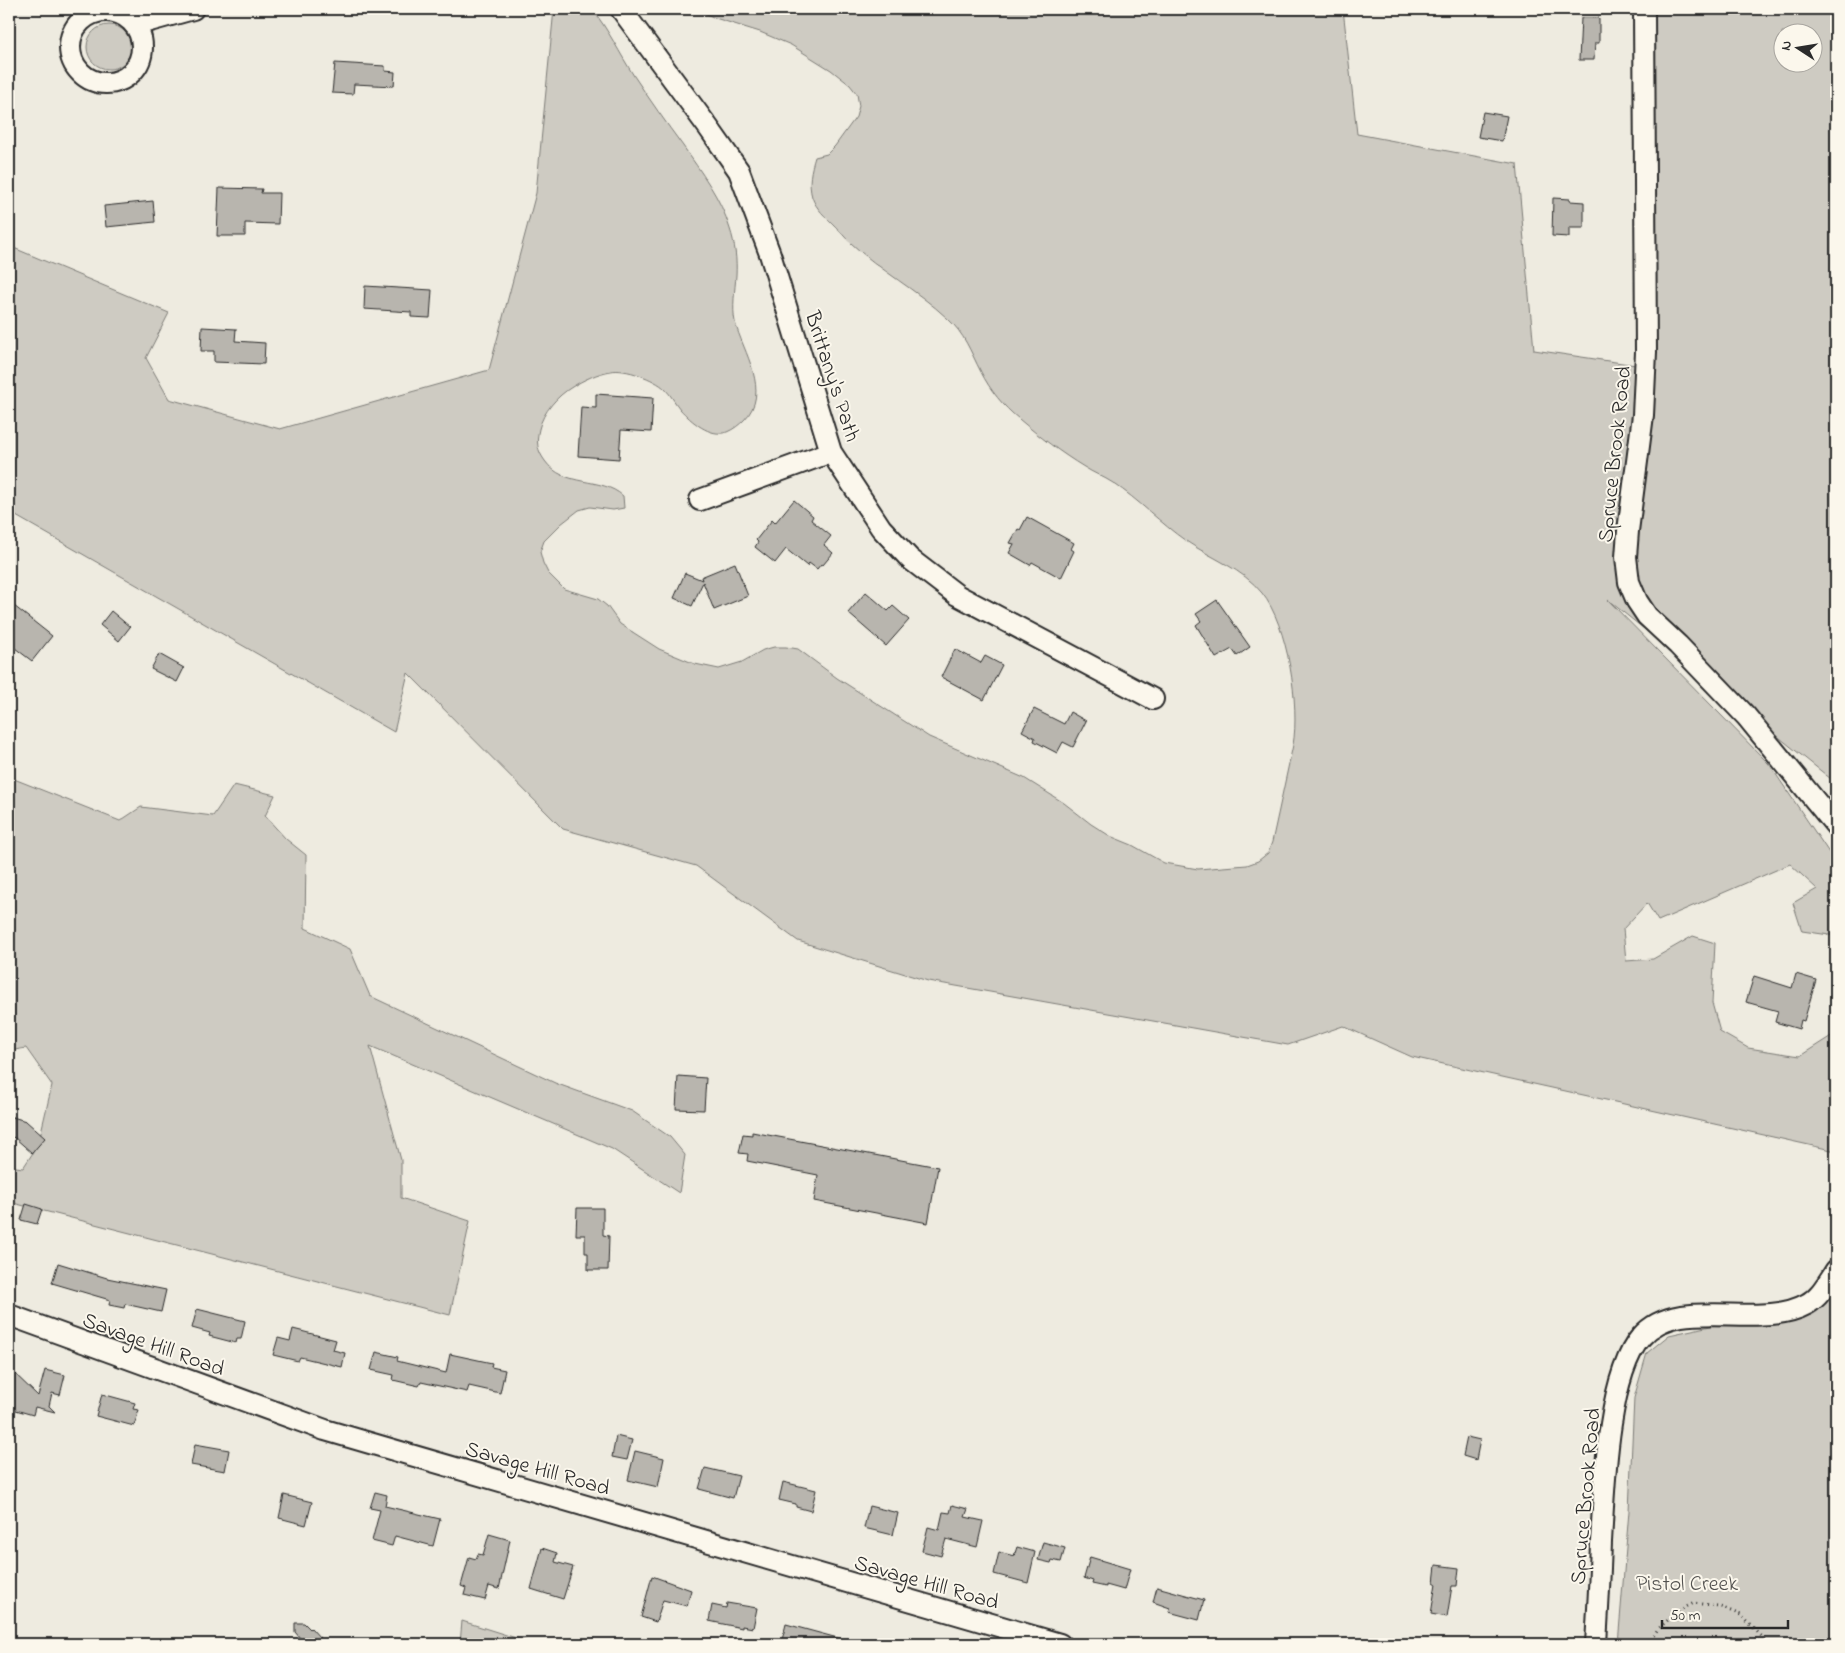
<svg xmlns="http://www.w3.org/2000/svg" width="1845" height="1653" viewBox="0 0 1845 1653" font-family="'Indie Flower',sans-serif">
  <style>
    .green { fill: #cecbc2; stroke: #7c7b76; fill-rule: evenodd }
    .building { fill: #b8b5ae; stroke: #2b2b2b }
    .lines { fill: none; stroke-linecap: round; stroke-linejoin: round }
    .street-casing { stroke: #2b2b2b; stroke-width: 24 }
    .path { stroke: #2b2b2b; stroke-width: 3; stroke-dasharray: 1 4; stroke-linecap: butt }
    .street { stroke: #fbf7ec; stroke-width: 20 }
    .labels { text-anchor: middle; stroke-width: 4; stroke-linejoin: round; paint-order: stroke }
    .street-label { font-size: 22px; fill: #2b2b2b; stroke: #fbf7ec }
    .park-label { font-size: 22px; fill: #545351; stroke: #fbf7ec }
  </style>
  <rect width="100%" height="100%" fill="#eeebe0"/>
  <filter id="ink" filterUnits="userSpaceOnUse"><feTurbulence type="fractalNoise" baseFrequency=".02" numOctaves="2"/><feDisplacementMap in="SourceGraphic" scale="10" xChannelSelector="R" yChannelSelector="G"/><feConvolveMatrix kernelMatrix="1 2 1 2 8 2 1 2 1" color-interpolation-filters="sRGB"/></filter>
  <g filter="url(#ink)">
    <!-- green -->
    <path class="green" d="M554 9H592C608 29 620 54 634 76 650 100 666 123 683 146 701 172 721 198 730 229 735 244 737 260 736 275 735 290 732 307 735 322 743 352 772 392 744 420 739 425 734 429 727 432 710 438 691 421 680 409 675 403 671 395 665 389 655 379 625 368 611 371 598 373 583 380 572 387 557 396 543 412 539 429 536 442 537 450 545 461 564 488 601 476 623 496L624 508 613 510 590 507 579 510 561 524 544 541 540 552 543 563 548 573 564 589 598 599 607 606 620 624 659 649 695 664 719 669 742 662 763 650 774 647H786L798 649 837 678 929 737 1024 778 1064 803 1091 824 1110 836 1132 845 1164 863 1198 869 1247 865 1258 861 1268 853 1272 842 1293 745C1300 706 1288 625 1262 593 1243 569 1211 558 1186 541 1160 523 1139 500 1113 483 1104 477 1093 473 1084 467 1061 453 1040 437 1019 419 1003 406 990 390 981 372 970 351 965 334 947 318 917 290 879 270 851 243 845 238 840 231 834 225 826 217 816 209 812 197 808 183 811 170 815 157L827 154 835 146 856 117 859 106 857 94 850 85 831 70 791 45 760 32 715 18 696 9H1343L1357 134 1517 164 1534 350 1656 368 1655 9H1836V783L1608 600 1769 764 1836 863V936L1802 931 1793 903 1817 889 1790 864 1658 921 1647 903 1623 929 1626 961 1653 959 1693 936 1715 943 1712 1003 1720 1032 1748 1048 1800 1056 1836 1033V1151L1412 1057 1343 1026 1288 1045 928 981 798 941 696 866 563 829 408 673 394 732 9 512V246L169 313 146 358 169 399 280 429 489 370 536 193ZM1782 32H1812V62H1782Z
      M87 47a22 22 0 1 1 44 0a22 22 0 1 1-44 0Z
      M9 777 120 821 141 807 213 816 234 785 275 795 265 816 286 839 306 855 305 928 350 949 370 996 555 1083 632 1111 670 1137 685 1155 679 1193 612 1149 370 1046 401 1160V1198L470 1221 450 1315 9 1202V1166L23 1168 38 1145 52 1085 26 1048 9 1051Z
      M1836 1288V1644H1618L1629 1511 1634 1398 1647 1353 1669 1335 1715 1325 1786 1321 1817 1309Z
      M462 1621 535 1644H460Z"/>
    <!-- building -->
    <path class="building" d="M1581 18H1599V43H1595L1594 60H1579Z
      M335 63 385 66V71L395 72 394 86 354 84 353 94 332 93Z
      M1483 112 1507 116 1502 141 1478 137Z
      M219 188 262 189 261 193H279L278 224 245 223V236H217Z
      M1553 198 1570 199V201L1584 202V228H1569V237L1552 236Z
      M153 201 155 222 106 227 104 206Z
      M365 286 432 290 430 318 411 317V312L364 309Z
      M202 327 236 329 235 341 265 343 264 364 214 362V351H201Z
      M596 394 653 398 651 432 621 430 619 459 578 456 581 407 596 408Z
      M794 500 813 516 811 520 831 536 824 545 833 553 823 565 821 564 817 569 809 563 807 566 786 549 775 563 755 547 758 542 756 540 772 520 775 523Z
      M1027 517 1074 543 1071 549 1074 551 1061 578 1032 562 1030 565 1009 553 1014 544 1010 543 1018 529 1020 530Z
      M735 563 748 596 714 610 703 582 692 606 674 598 685 573 702 580 701 577Z
      M866 592 888 611 893 606 909 620 886 646 848 613Z
      M1217 600 1250 647 1237 656 1232 649 1216 658 1196 625 1201 621 1196 614Z
      M9 602 52 636 32 661 11 645 14 642 9 637Z
      M111 611 130 627 119 641 100 625Z
      M955 649 981 663 985 656 1002 665 984 700 941 677Z
      M159 654 184 668 177 682 151 669Z
      M1034 709 1064 724 1070 712 1086 721 1073 747 1063 742 1057 753 1034 741 1035 738 1022 731Z
      M1796 974 1816 980 1804 1021 1801 1020 1799 1029 1775 1022 1778 1011 1746 1002 1754 976 1792 988Z
      M678 1076 706 1078 704 1110 676 1109Z
      M9 1116 26 1121 45 1138 32 1153 15 1138 9 1136Z
      M752 1132 938 1167 928 1223 814 1201 818 1175 747 1161 748 1154 739 1153 743 1134 752 1135Z
      M26 1204 42 1209 37 1224 21 1220Z
      M577 1208H603V1235L609 1236 608 1270H588V1253H585V1235H576Z
      M58 1263 107 1278 166 1290 161 1312 125 1304 124 1308 109 1305 110 1300 52 1283Z
      M197 1309 245 1321 241 1339H237L236 1343 209 1336 210 1333 192 1328Z
      M293 1329 336 1340 333 1350 345 1353 342 1367 300 1357 298 1361 273 1355 278 1338 290 1341Z
      M376 1352 398 1357 397 1361 446 1373 450 1354 492 1363 491 1367 505 1370 500 1393 469 1386 467 1392 421 1382 419 1386 393 1380 394 1375 371 1370Z
      M9 1368 38 1396 45 1370 65 1375 60 1395 52 1393 49 1406 55 1412 35 1407 33 1415 9 1408Z
      M102 1394 135 1403 133 1409 139 1410 134 1426 96 1416Z
      M616 1436 632 1440 627 1460 612 1457Z
      M1467 1437 1480 1440 1476 1460 1463 1456Z
      M195 1444 229 1450 225 1471 191 1465Z
      M635 1451 664 1458 658 1487 628 1480Z
      M705 1468 739 1476 733 1498 699 1489Z
      M783 1482 816 1490 811 1511 796 1507V1504L779 1500Z
      M375 1492 387 1495 385 1506 440 1519 433 1546 395 1536 392 1546 372 1541 380 1510 370 1508Z
      M284 1495 312 1502 306 1525 279 1518Z
      M952 1505 968 1509 965 1517 983 1521 977 1547 946 1539 941 1556 922 1551 928 1527 939 1530 943 1512 950 1513Z
      M869 1506 898 1513 893 1535 864 1528Z
      M489 1534 510 1540 499 1589 489 1586 485 1600 464 1595 466 1588 461 1586 469 1557 476 1559 478 1554 483 1555Z
      M1043 1542 1065 1548 1061 1562 1052 1560 1051 1563 1038 1560Z
      M1017 1547 1035 1552 1028 1583 994 1574 999 1552 1014 1556Z
      M542 1548 557 1553 555 1562 573 1567 563 1599 531 1589Z
      M1090 1557 1130 1569 1124 1590 1106 1585V1587L1092 1584 1093 1581 1084 1578Z
      M1436 1565 1459 1568 1457 1586H1452L1447 1617 1431 1614 1436 1583H1434Z
      M652 1576 691 1590 687 1606 663 1600 656 1622 641 1617Z
      M1157 1587 1204 1600 1199 1620 1169 1612 1170 1608 1153 1602Z
      M727 1603 757 1608 753 1628 742 1626V1628L709 1621 712 1605 726 1608Z
      M295 1623H304L310 1629 311 1628 320 1638 318 1639 323 1644H293L300 1638 295 1632Z
      M786 1624 845 1640 844 1644H781Z"/>
    <g class="lines">
      <defs>
        <path id="street" d="M621 9 708 127 739 171 770 254 831 452 881 528 910 559 957 595 1153 699
          M1644 9 1646 352 1643 415 1628 531 1626 557 1629 582 1637 601 1647 616 1678 645 1746 716 1836 826
          M70 47a36 36 0 1 1 72 0a36 36 0 1 1-72 0Z
          M135 25 193 9
          M700 500 831 452
          M9 1315 325 1430 1060 1644
          M1596 1644C1598 1610 1600 1576 1601 1542 1604 1491 1607 1376 1641 1337 1678 1293 1759 1331 1807 1304 1820 1297 1828 1282 1836 1270"/>
      </defs>
      <!-- street casing -->
      <use href="#street" class="street-casing"/>
      <!-- path -->
      <path class="path" d="M1648 1644 1658 1629 1678 1611 1694 1603 1718 1606 1741 1615 1769 1644"/>
      <!-- street -->
      <use href="#street" class="street"/>
    </g>
  </g>
  <g class="labels">
    <!-- street labels -->
    <g class="street-label">
      <text transform="translate(834 376) rotate(72)" y="8">Brittany's Path</text>
      <text transform="translate(1613 454) rotate(-84)" y="8">Spruce Brook Road</text>
      <text transform="translate(154 1343) rotate(20)" y="8">Savage Hill Road</text>
      <text transform="translate(538 1467) rotate(16)" y="8">Savage Hill Road</text>
      <text transform="translate(1584 1496) rotate(-85)" y="8">Spruce Brook Road</text>
      <text transform="translate(927 1581) rotate(16)" y="8">Savage Hill Road</text>
    </g>
    <!-- park labels -->
    <g class="park-label">
      <text x="1687" y="1590">Pistol Creek</text>
    </g>
  </g>
  <!-- margin -->
  <rect width="1845" height="1653" fill="none" stroke="#fbf7ec" stroke-width="30"/>
  <rect x="15" y="15" width="1815" height="1623" fill="none" stroke="#2b2b2b" stroke-width="2" filter="url(#ink)"/>
  <!-- north arrow -->
  <g transform="translate(1798 48) rotate(282)"><circle r="24" fill="#fbf7ec" stroke="#a8a59f"/>
  <path d="M0-4L9 19L0 12L-9 19Z" fill="#2b2b2b"/>
  <text y="-8" font-size="14" font-weight="bold" text-anchor="middle" fill="#2b2b2b">N</text>
  </g>
  <!-- scale -->
  <path d="M1662 1620v8h126v-8" fill="none" stroke="#2b2b2b" stroke-width="2.5"/>
  <text x="1670" y="1620" font-size="15" fill="#2b2b2b" stroke="#fbf7ec" stroke-width="4" paint-order="stroke">50 m</text>
</svg>
